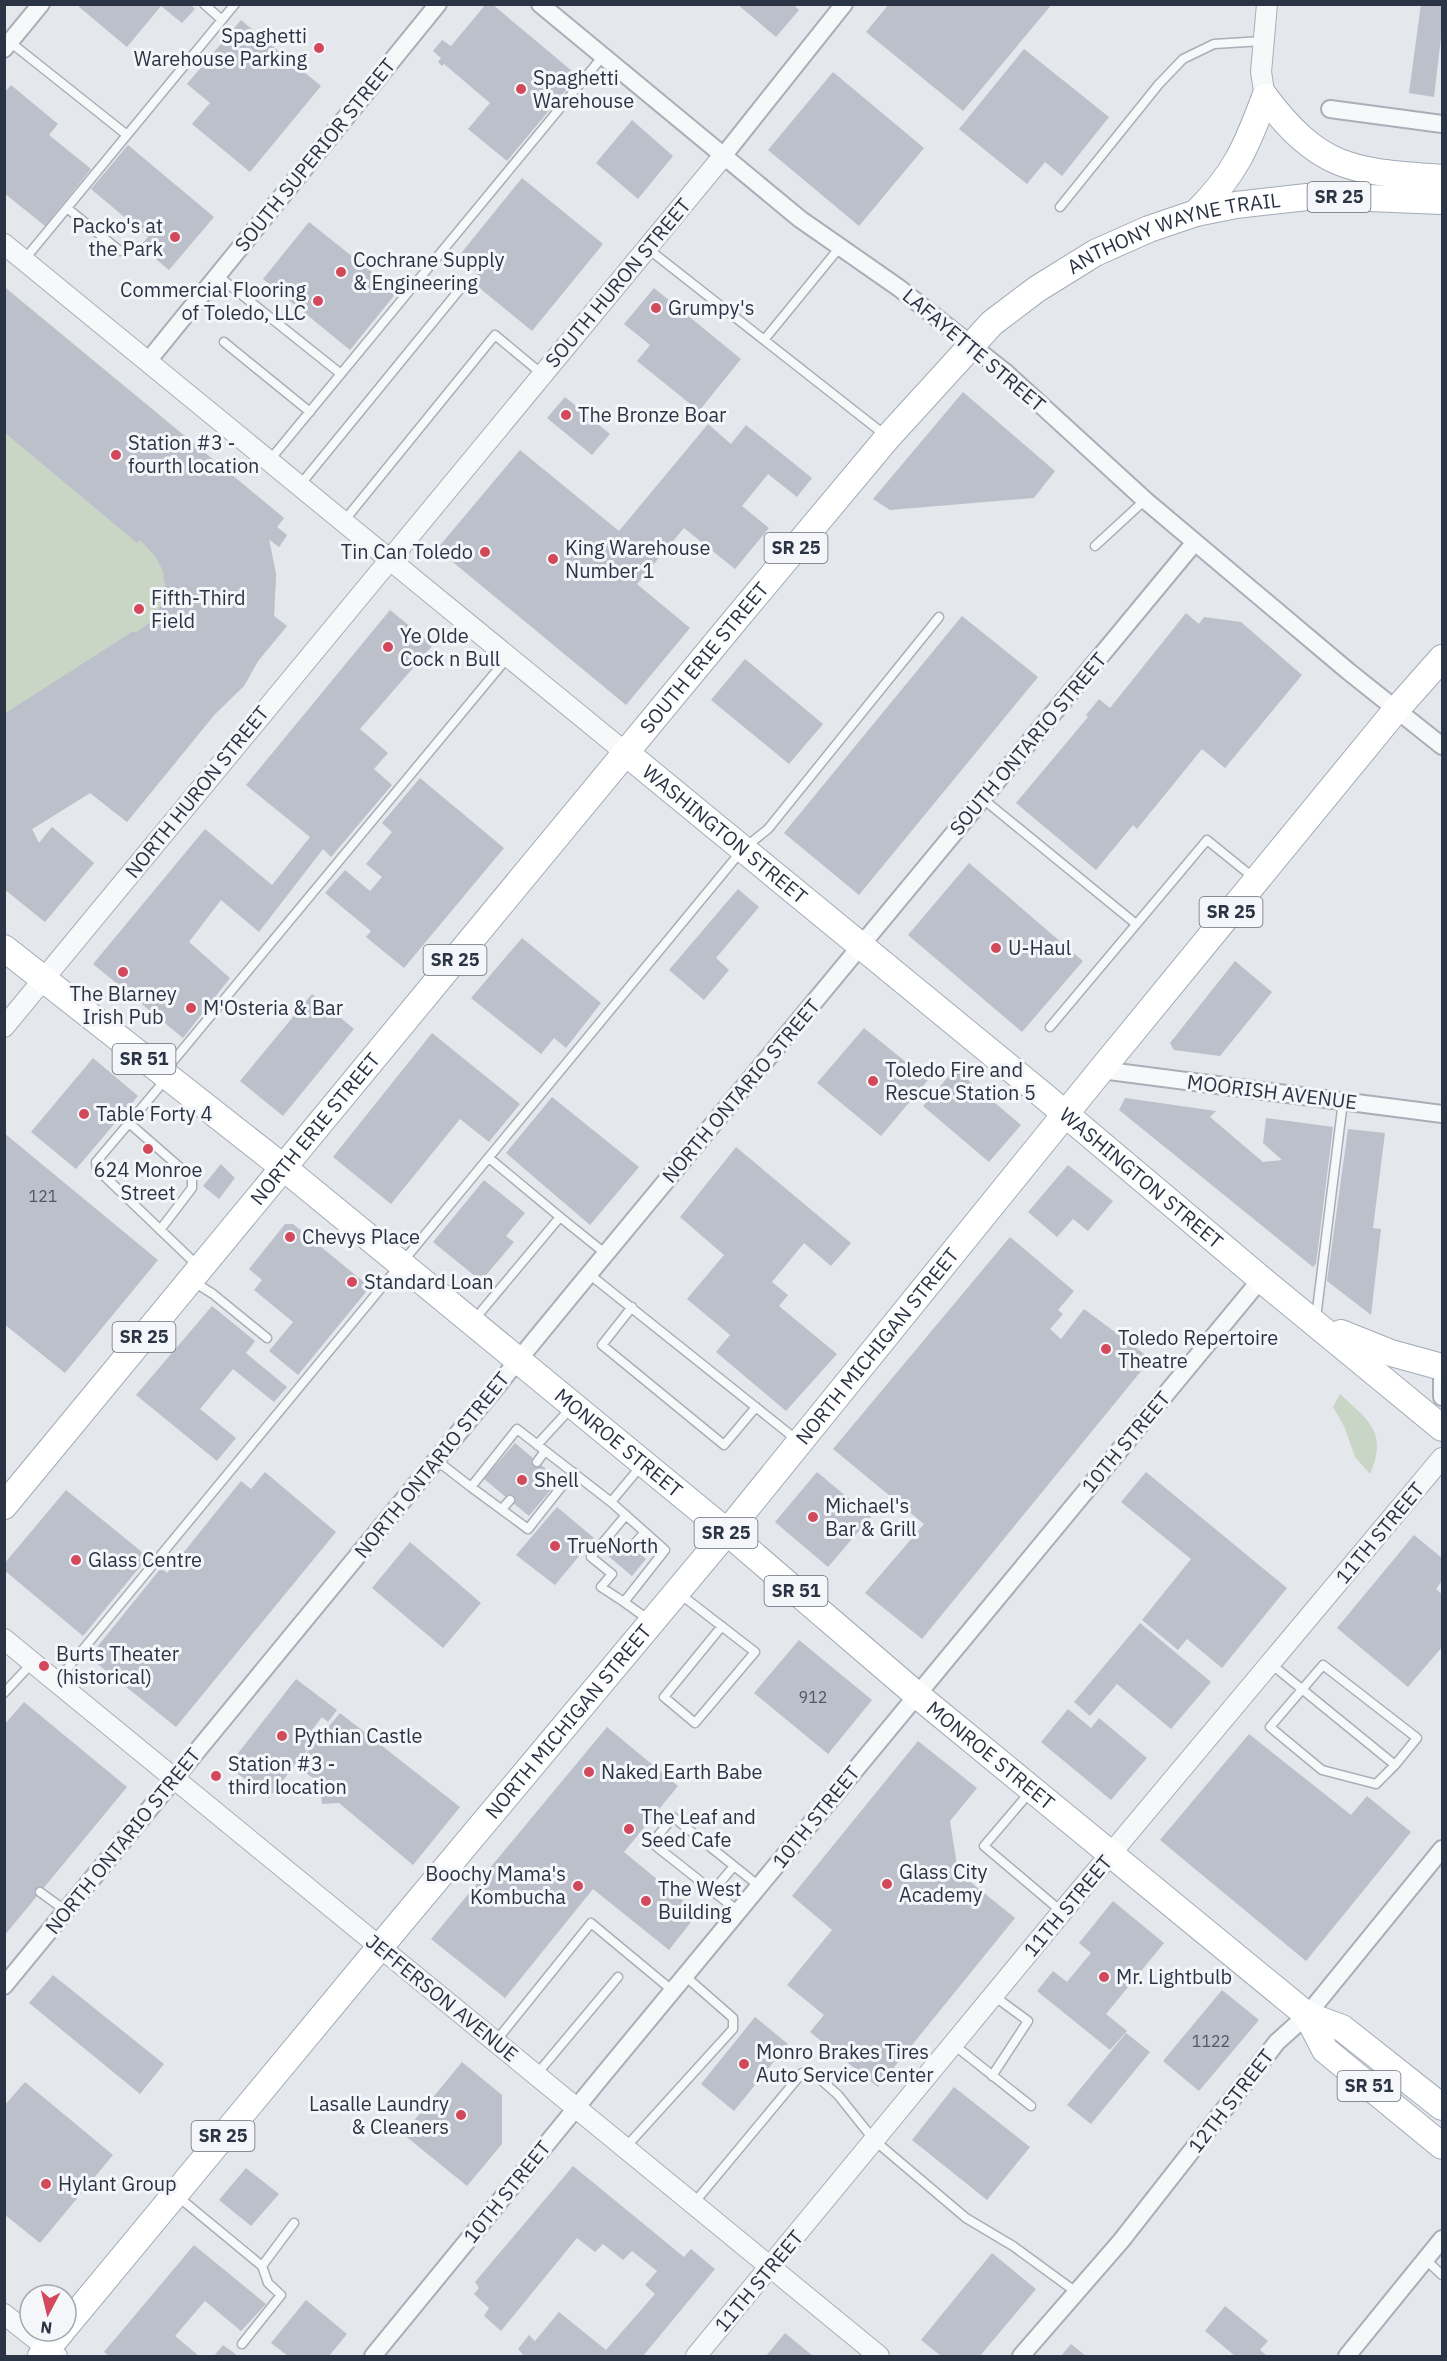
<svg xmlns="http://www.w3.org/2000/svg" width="1447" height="2361" viewBox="0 0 1447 2361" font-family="'IBM Plex Sans',sans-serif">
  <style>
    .green { fill: #c9d6c5 }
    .building { fill: #bbc0ca }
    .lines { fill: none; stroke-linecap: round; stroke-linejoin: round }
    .service-casing { stroke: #a9aeb7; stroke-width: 11 }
    .minor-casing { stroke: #a9aeb7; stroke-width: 20 }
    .tertiary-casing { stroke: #a9aeb7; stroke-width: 22 }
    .primary-casing { stroke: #a3abb8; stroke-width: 28 }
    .service { stroke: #f7f8fa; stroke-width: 8 }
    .minor { stroke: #f7f8fa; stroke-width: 16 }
    .tertiary { stroke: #f7f8fa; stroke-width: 20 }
    .primary { stroke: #fff; stroke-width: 26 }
    .poi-dot { fill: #d1495b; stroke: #f4f6f9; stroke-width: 2 }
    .labels { text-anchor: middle; stroke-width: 6; stroke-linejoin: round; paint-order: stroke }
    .number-label { font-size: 16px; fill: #4f5766 }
    .shield { fill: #f4f6f9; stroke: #676e7b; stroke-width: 1.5 }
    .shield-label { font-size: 18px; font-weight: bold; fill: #2b3445 }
    .poi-label { font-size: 20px; fill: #2b3445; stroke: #f4f6f9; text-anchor: start }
    .street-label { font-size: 20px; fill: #2b3445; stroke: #f4f6f9 }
  </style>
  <rect width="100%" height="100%" fill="#e4e7ec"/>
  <!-- green -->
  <path class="green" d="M5 287 284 518 277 527 287 535 279 547 269 540 276 574 274 616 287 626 258 661 244 686 215 714 127 822 90 793 32 829 39 843 52 827 94 863 45 922 5 889Z
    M1340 1394C1369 1421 1388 1432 1370 1474L1355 1457 1344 1426 1333 1407Z"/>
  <!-- building -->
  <path class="building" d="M79 4H190L195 9 182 23 161 6 127 47 78 6Z
    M486 4H492L578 76 507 161 468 129 490 103 444 64 442 66 438 62 441 58 433 51 442 40 451 46Z
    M737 4H793L799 10 776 37Z
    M889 4H1052L963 111 866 32Z
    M1421 4H1442V29L1434 97 1409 93Z
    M241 20 321 86 250 172 192 124 210 103 187 84Z
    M1024 49 1109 117 1062 176 1045 162 1027 184 959 129Z
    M833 72 924 148 859 226 768 150Z
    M11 85 58 124 49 135 91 169 45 226 4 193V93Z
    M632 120 673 156 638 199 596 163Z
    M128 145 214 217 169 270 140 246 148 237 91 189Z
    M522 178 603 244 532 331 471 281 478 273 458 257Z
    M309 222 397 292 350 350 263 279Z
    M4 287 284 518 277 527 287 535 279 547 269 539 276 574 274 616 287 626 258 661 244 686 215 714 127 822 90 793 32 829 39 843 52 827 94 863 45 922 4 889V714L132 632H137L149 623 162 604 165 586 163 571 155 556 140 540 137 543 4 432Z
    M654 288 741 359 699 411 637 361 650 345 624 324Z
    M963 392 1055 471 1034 498 890 510 873 499Z
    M565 397 610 434 592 455 547 418Z
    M708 424 731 444 746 425 812 478 797 497 768 474 742 506 769 528 735 569 684 528 637 584 690 628 626 705 437 549 520 450 619 531Z
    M390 610 433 645 360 729 388 753 374 769 392 785 331 857 323 849 259 932 221 900 189 942 230 978 183 1038 93 964 205 829 272 885 310 837 246 785Z
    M1186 613 1199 624 1204 617 1241 622 1302 675 1225 768 1202 749 1137 829 1133 825 1096 870 1016 803 1088 717 1086 715 1099 699 1110 708Z
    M962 616 1038 677 859 895 784 833Z
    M745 659 823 724 789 764 711 700Z
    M420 778 504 848 404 968 366 937 371 931 325 893 345 870 370 891 382 877 366 864 392 832 382 823Z
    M969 863 1083 961 1022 1032 908 935Z
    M738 889 759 907 716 958 729 970 704 1000 669 970Z
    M522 938 601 1003 566 1048 554 1038 541 1054 471 998Z
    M1235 961 1272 992 1220 1056 1174 1050 1170 1043Z
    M312 994 354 1029 283 1116 240 1081Z
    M864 1028 928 1080 881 1136 817 1083Z
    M432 1033 520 1104 489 1142 460 1119 391 1204 333 1157Z
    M93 1058 138 1096 76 1169 31 1132Z
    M955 1069 1021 1125 989 1162 923 1106Z
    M552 1097 639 1167 590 1225 506 1153Z
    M1125 1098 1216 1111 1210 1117 1263 1162 1282 1160 1263 1143 1266 1118 1333 1127 1316 1264 1313 1267 1119 1110Z
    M1348 1129 1385 1133 1373 1228 1381 1229 1371 1315 1327 1281Z
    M4 1133 158 1260 65 1373 4 1324Z
    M736 1147 851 1243 831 1266 804 1243 772 1282 788 1295 779 1306 837 1354 786 1411 716 1352 730 1335 687 1299 724 1255 680 1217Z
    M221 1164 235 1178 219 1199 203 1186Z
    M1068 1165 1113 1201 1088 1231 1073 1219 1057 1237 1028 1212Z
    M484 1180 525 1213 506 1236 514 1242 481 1281 433 1242Z
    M285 1224H293L370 1287 298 1375 269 1351 293 1322 254 1290 262 1280 249 1269Z
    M1010 1237 1074 1291 1058 1310 1063 1314 1050 1329 1061 1339 1084 1309 1151 1359 922 1639 865 1593 924 1524 833 1449Z
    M212 1306 255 1341 246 1353 287 1387 274 1402 233 1369 200 1409 236 1438 217 1461 136 1395Z
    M515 1443 559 1480 529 1516 484 1479Z
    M265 1472 336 1532 176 1727 89 1657 161 1568 167 1573 241 1481 251 1489Z
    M817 1472 871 1517 828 1567 775 1522Z
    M1146 1472 1287 1588 1222 1668 1187 1639 1178 1650 1142 1620 1191 1559 1121 1502Z
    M66 1490 148 1557 83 1636 4 1570V1564Z
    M557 1507 594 1538 555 1585 516 1555Z
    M615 1533 646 1559 632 1576 601 1550Z
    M1414 1535 1442 1558V1581L1436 1589 1442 1594V1647L1408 1687 1337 1628Z
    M410 1542 481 1603 443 1648 372 1588Z
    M1140 1623 1211 1682 1171 1729 1117 1684 1090 1716 1074 1702Z
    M799 1640 872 1700 828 1754 754 1693Z
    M296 1679 337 1710 328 1722 322 1717 309 1734 315 1739 297 1764 340 1713 460 1807 413 1865 339 1803 322 1804 320 1783 295 1765 269 1798 228 1766Z
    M24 1702 127 1787 4 1936V1725Z
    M1068 1709 1091 1728 1099 1718 1147 1758 1111 1800 1041 1742Z
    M607 1727 678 1786 624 1852 698 1913 669 1950 593 1889 505 1998 431 1939Z
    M1249 1734 1351 1815 1367 1796 1411 1832 1306 1961 1160 1840Z
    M918 1741 977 1788 950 1821 958 1872 1015 1918 878 2087 810 2032 824 2015 787 1985 832 1930 792 1896Z
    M1113 1901 1164 1943 1106 2014 1127 2031 1110 2050 1037 1991 1053 1971 1067 1982 1091 1953 1079 1943Z
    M53 1975 164 2064 140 2094 29 2003Z
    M1222 1990 1259 2020 1199 2091 1163 2061Z
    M755 2017 788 2044 734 2111 701 2084Z
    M1126 2033 1150 2052 1091 2124 1067 2105Z
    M462 2062 502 2095V2144L467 2186 403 2134Z
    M25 2082 113 2155 40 2243 4 2214V2106Z
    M954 2087 1030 2147 987 2200 912 2140Z
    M573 2166 684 2257 691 2249 715 2269 643 2356H524L518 2349 529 2335 535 2341 559 2312 606 2350 655 2294 645 2285 657 2271 632 2251 623 2260 603 2244 595 2252 577 2238 501 2331 484 2316 489 2308 474 2294 479 2288 475 2282Z
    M246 2168 279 2194 251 2226 219 2200Z
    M194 2245 266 2304 241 2331 205 2301 175 2336 199 2356H109L104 2352Z
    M992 2253 1036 2289 980 2356H941L921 2340Z
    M306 2300 347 2334 329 2356H288L271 2343Z
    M1225 2306 1268 2341 1260 2350 1267 2356H1235L1205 2331Z
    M785 2333 813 2356H766Z
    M1071 2344 1086 2356H1061Z
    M223 2345 238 2356H214Z"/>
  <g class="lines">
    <defs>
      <path id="service" d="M204 4 222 20
        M10 42 127 135
        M1060 207 1159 84 1183 59 1214 44 1263 41
        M67 208 120 251
        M647 248 885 435
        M24 260 235 4
        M217 275 341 374
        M764 340 840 247
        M224 342 310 412
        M269 461 603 56
        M300 485 460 289
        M344 521 495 335 542 374
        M1095 546 1145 500
        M983 799 1136 924
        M1050 1027 1207 840 1254 878
        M164 1072 508 657
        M129 1123 165 1080
        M489 1158 560 1217
        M160 1230 192 1188V1178L129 1123 96 1162 97 1169 198 1266
        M589 1274 797 1440
        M194 1282 213 1294 267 1338
        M632 1307 602 1345 724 1445 756 1407
        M1316 1318 1343 1101
        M474 1320 560 1217 606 1254
        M537 1445 571 1408
        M436 1460 471 1487 517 1429 611 1502 641 1466
        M537 1462 545 1451
        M471 1487 528 1529 573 1472
        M611 1502 665 1550 624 1602 649 1620
        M502 1509 510 1500
        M631 1548 645 1532
        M680 1594 755 1652 695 1723 664 1697 722 1626
        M624 1602 601 1587 612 1574 591 1557 626 1515
        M1271 1664 1395 1765 1417 1738 1323 1665 1270 1727 1322 1770 1376 1784 1395 1765
        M57 1681 743 849 768 829 939 617
        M4 1693 32 1663
        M1030 1792 984 1846 1062 1912
        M713 1891 734 1866
        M40 1892 66 1911
        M738 1911 652 1843 673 1817 759 1886
        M496 2041 591 1923 673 1991
        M954 2045 1031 2106
        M536 2075 618 1977
        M992 2076 1028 2021 994 1996
        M625 2148 733 2029V2018L685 1976
        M176 2195 262 2266 294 2223
        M694 2203 802 2073 811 2071 838 2095 874 2140 966 2218 1013 2246 1076 2292
        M1426 2260 1442 2275
        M242 2344 281 2295 268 2283 262 2266"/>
      <path id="minor" d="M540 4 800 219 899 288 1005 372 1145 500 1348 671 1442 746
        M4 49 41 4
        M1330 109 1442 124
        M724 155 844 4
        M148 361 438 4
        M1101 1070 1442 1114
        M1442 1362V1397
        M4 1986 589 1274 1195 542
        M373 2356 603 2075 1261 1279
        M1021 2356 1121 2241 1277 2042 1307 2015 1442 1849
        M1347 2356 1442 2239"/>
      <path id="tertiary" d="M1265 97 1261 72 1267 4
        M4 244 626 753
        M4 1027 724 155
        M4 1639 879 2356
        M4 2314 57 2356
        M696 2356 1062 1912 1442 1458"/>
      <g id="primary">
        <path d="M1265 97C1322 172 1354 171 1442 178"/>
        <path d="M1196 213C1235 174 1246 148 1265 97"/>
        <path id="s1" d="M626 753 1044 1096 1261 1279 1442 1428"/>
        <path id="s2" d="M4 948 284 1168 428 1286 727 1532 917 1695 1307 2015 1342 2028 1442 2107"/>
        <path d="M1341 1333 1391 1353 1442 1367"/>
        <path id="s3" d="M4 1506 736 619 888 437 992 323 1037 289 1095 253 1149 229 1196 213 1236 205 1307 197H1344L1442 201"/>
        <path d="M1307 2015 1325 2050 1442 2146"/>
        <path id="s4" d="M66 2326 380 1947 727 1532 1101 1070 1396 710 1442 658"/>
        <path d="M41 2356 62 2331"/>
      </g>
    </defs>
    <!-- service casing -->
    <use href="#service" class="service-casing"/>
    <!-- minor casing -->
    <use href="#minor" class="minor-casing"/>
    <!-- tertiary casing -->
    <use href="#tertiary" class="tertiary-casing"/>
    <!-- primary casing -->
    <use href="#primary" class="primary-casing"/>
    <!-- service -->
    <use href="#service" class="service"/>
    <!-- minor -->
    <use href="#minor" class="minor"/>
    <!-- tertiary -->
    <use href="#tertiary" class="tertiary"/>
    <!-- primary -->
    <use href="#primary" class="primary"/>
  </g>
  <!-- markers -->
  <g class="poi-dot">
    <circle cx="319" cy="48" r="6"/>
    <circle cx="521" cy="89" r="6"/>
    <circle cx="175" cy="237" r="6"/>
    <circle cx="341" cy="272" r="6"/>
    <circle cx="318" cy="301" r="6"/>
    <circle cx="656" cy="308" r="6"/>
    <circle cx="566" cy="415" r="6"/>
    <circle cx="116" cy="455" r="6"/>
    <circle cx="485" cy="552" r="6"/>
    <circle cx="553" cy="559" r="6"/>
    <circle cx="139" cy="609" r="6"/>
    <circle cx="388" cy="647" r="6"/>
    <circle cx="996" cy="948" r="6"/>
    <circle cx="123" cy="972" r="6"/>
    <circle cx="191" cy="1008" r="6"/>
    <circle cx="873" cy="1081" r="6"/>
    <circle cx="84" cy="1114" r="6"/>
    <circle cx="148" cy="1149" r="6"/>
    <circle cx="290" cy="1237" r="6"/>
    <circle cx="352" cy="1282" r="6"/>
    <circle cx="1106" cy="1349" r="6"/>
    <circle cx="522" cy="1480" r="6"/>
    <circle cx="813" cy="1517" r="6"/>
    <circle cx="555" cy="1546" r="6"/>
    <circle cx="76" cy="1560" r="6"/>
    <circle cx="44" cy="1666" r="6"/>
    <circle cx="282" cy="1736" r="6"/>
    <circle cx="589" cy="1772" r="6"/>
    <circle cx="216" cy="1776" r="6"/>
    <circle cx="629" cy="1829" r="6"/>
    <circle cx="887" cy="1884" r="6"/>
    <circle cx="578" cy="1886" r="6"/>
    <circle cx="646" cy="1901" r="6"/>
    <circle cx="1104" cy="1977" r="6"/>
    <circle cx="744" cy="2064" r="6"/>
    <circle cx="461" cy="2115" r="6"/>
    <circle cx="46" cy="2184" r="6"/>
  </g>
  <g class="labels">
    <!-- number labels -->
    <g class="number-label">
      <text x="43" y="1202">121</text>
      <text x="813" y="1703">912</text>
      <text x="1211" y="2047">1122</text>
    </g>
    <!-- shield labels -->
    <g class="shield">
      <rect x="1307.5" y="182" width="63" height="30" rx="4.5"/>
      <rect x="764.5" y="533" width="63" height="30" rx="4.5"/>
      <rect x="1199.5" y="897" width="63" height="30" rx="4.5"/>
      <rect x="423.5" y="945" width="63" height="30" rx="4.5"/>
      <rect x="112.5" y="1044" width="63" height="30" rx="4.5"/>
      <rect x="112.5" y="1322" width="63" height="30" rx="4.5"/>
      <rect x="694.5" y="1518" width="63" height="30" rx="4.5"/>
      <rect x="764.5" y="1576" width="63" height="30" rx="4.5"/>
      <rect x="1337.5" y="2071" width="63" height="30" rx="4.5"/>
      <rect x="191.5" y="2121" width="63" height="30" rx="4.5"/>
    </g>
    <g class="shield-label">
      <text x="1339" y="203">SR 25</text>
      <text x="796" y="554">SR 25</text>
      <text x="1231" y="918">SR 25</text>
      <text x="455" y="966">SR 25</text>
      <text x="144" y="1065">SR 51</text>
      <text x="144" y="1343">SR 25</text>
      <text x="726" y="1539">SR 25</text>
      <text x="796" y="1597">SR 51</text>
      <text x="1369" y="2092">SR 51</text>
      <text x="223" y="2142">SR 25</text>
    </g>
    <!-- poi labels -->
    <g class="poi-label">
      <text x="307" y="43" text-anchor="end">Spaghetti<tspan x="307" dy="23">Warehouse Parking</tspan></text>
      <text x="533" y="85">Spaghetti<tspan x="533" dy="23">Warehouse</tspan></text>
      <text x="163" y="233" text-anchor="end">Packo's at<tspan x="163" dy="23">the Park</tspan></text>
      <text x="353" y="267">Cochrane Supply<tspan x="353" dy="23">&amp; Engineering</tspan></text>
      <text x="306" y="297" text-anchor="end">Commercial Flooring<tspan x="306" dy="23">of Toledo, LLC</tspan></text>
      <text x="668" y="315">Grumpy's</text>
      <text x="578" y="422">The Bronze Boar</text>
      <text x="128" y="450">Station #3 -<tspan x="128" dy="23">fourth location</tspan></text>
      <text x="565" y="555">King Warehouse<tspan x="565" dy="23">Number 1</tspan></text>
      <text x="473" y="559" text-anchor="end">Tin Can Toledo</text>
      <text x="151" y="605">Fifth-Third<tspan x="151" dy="23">Field</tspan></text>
      <text x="400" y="643">Ye Olde<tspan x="400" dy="23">Cock n Bull</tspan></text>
      <text x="1008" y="955">U-Haul</text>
      <text x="123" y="1001" text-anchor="middle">The Blarney<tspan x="123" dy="23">Irish Pub</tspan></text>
      <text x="203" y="1015">M'Osteria &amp; Bar</text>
      <text x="885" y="1077">Toledo Fire and<tspan x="885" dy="23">Rescue Station 5</tspan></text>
      <text x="96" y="1121">Table Forty 4</text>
      <text x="148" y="1177" text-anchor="middle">624 Monroe<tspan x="148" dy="23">Street</tspan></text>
      <text x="302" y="1244">Chevys Place</text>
      <text x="364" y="1289">Standard Loan</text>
      <text x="1118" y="1345">Toledo Repertoire<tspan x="1118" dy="23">Theatre</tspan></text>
      <text x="534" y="1487">Shell</text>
      <text x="825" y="1513">Michael's<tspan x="825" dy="23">Bar &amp; Grill</tspan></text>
      <text x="567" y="1553">TrueNorth</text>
      <text x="88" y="1567">Glass Centre</text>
      <text x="56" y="1661">Burts Theater<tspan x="56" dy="23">(historical)</tspan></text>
      <text x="294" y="1743">Pythian Castle</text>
      <text x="228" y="1771">Station #3 -<tspan x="228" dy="23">third location</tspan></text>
      <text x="601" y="1779">Naked Earth Babe</text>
      <text x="641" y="1824">The Leaf and<tspan x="641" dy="23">Seed Cafe</tspan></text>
      <text x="899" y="1879">Glass City<tspan x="899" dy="23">Academy</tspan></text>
      <text x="566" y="1881" text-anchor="end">Boochy Mama's<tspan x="566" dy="23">Kombucha</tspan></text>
      <text x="658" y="1896">The West<tspan x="658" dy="23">Building</tspan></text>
      <text x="1116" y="1984">Mr. Lightbulb</text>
      <text x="756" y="2059">Monro Brakes Tires<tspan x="756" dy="23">Auto Service Center</tspan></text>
      <text x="449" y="2111" text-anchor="end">Lasalle Laundry<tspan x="449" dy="23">&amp; Cleaners</tspan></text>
      <text x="58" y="2191">Hylant Group</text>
    </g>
    <!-- street labels -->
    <g class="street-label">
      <text transform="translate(315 155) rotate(-51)" y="7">SOUTH SUPERIOR STREET</text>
      <text dy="7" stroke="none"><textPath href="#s3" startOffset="1748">ANTHONY WAYNE TRAIL</textPath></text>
      <text transform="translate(618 283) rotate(-50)" y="7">SOUTH HURON STREET</text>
      <text transform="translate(974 350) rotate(40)" y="7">LAFAYETTE STREET</text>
      <text dy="7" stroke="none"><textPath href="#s3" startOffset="1100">SOUTH ERIE STREET</textPath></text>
      <text transform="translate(1028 744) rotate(-50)" y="7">SOUTH ONTARIO STREET</text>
      <text transform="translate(197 792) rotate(-51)" y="7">NORTH HURON STREET</text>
      <text dy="7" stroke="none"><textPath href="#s1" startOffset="128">WASHINGTON STREET</textPath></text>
      <text transform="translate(741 1091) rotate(-50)" y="7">NORTH ONTARIO STREET</text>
      <text transform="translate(1272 1092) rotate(7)" y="7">MOORISH AVENUE</text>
      <text dy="7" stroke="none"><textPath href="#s3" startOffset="489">NORTH ERIE STREET</textPath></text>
      <text dy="7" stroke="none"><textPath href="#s1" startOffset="668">WASHINGTON STREET</textPath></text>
      <text dy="7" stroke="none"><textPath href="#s4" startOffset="1272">NORTH MICHIGAN STREET</textPath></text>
      <text transform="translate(1126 1442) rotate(-50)" y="7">10TH STREET</text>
      <text dy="7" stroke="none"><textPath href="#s2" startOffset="789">MONROE STREET</textPath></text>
      <text transform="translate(432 1465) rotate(-51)" y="7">NORTH ONTARIO STREET</text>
      <text transform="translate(1380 1533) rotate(-50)" y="7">11TH STREET</text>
      <text dy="7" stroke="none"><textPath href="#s4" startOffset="786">NORTH MICHIGAN STREET</textPath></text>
      <text dy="7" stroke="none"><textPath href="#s2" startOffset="1275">MONROE STREET</textPath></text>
      <text transform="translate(816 1817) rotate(-51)" y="7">10TH STREET</text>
      <text transform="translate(123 1841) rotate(-51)" y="7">NORTH ONTARIO STREET</text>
      <text transform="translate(1068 1906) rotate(-50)" y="7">11TH STREET</text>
      <text transform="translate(442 1998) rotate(39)" y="7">JEFFERSON AVENUE</text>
      <text transform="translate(1231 2101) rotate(-52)" y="7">12TH STREET</text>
      <text transform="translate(507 2192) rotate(-51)" y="7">10TH STREET</text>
      <text transform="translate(759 2281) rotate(-50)" y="7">11TH STREET</text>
    </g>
  </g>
  <!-- border -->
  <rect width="1447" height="2361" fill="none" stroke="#2b3445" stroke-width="12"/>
  <!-- north arrow -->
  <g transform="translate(48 2313) rotate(187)"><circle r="28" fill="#f4f6f9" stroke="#a4a8b1" stroke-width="1.5"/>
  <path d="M0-4.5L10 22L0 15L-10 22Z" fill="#d1495b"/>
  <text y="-9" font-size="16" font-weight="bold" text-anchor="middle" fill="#2b3445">N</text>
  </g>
</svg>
